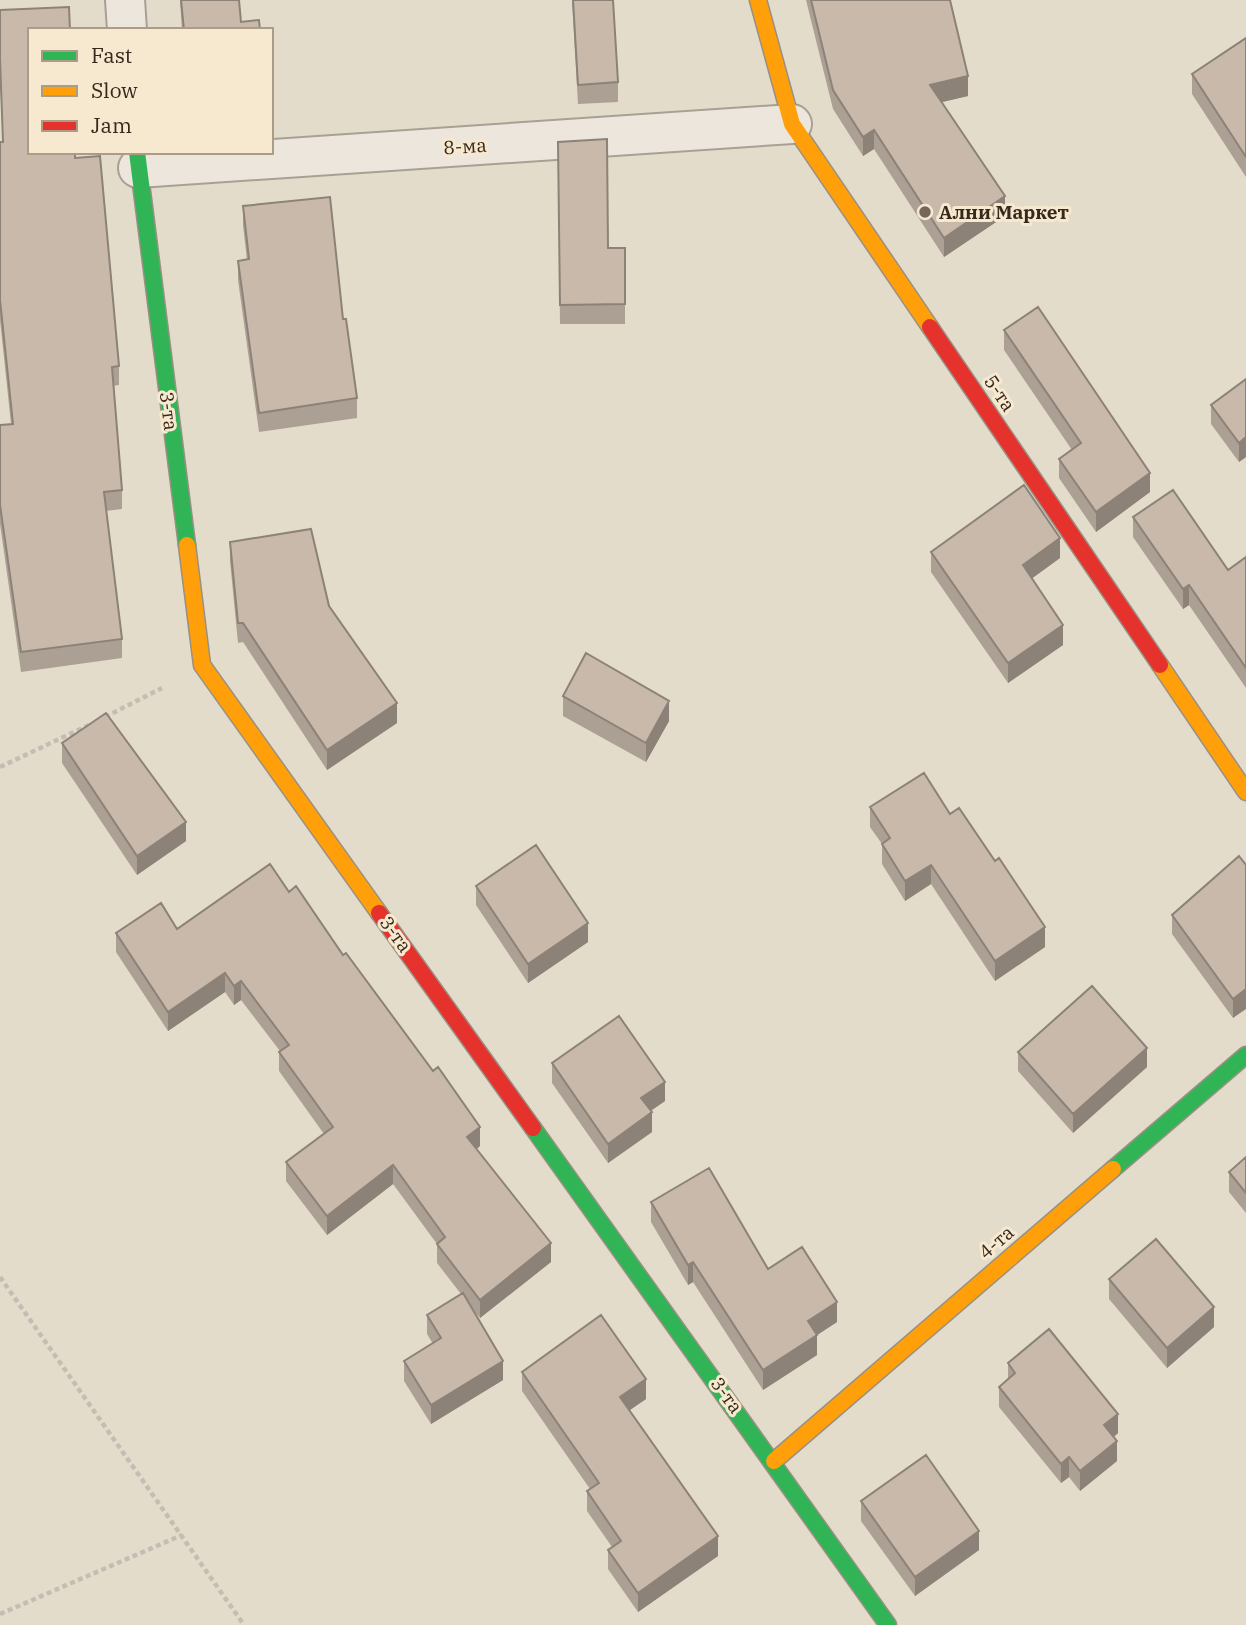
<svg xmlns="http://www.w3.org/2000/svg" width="1246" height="1625" viewBox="0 0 1246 1625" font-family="'IBM Plex Serif',serif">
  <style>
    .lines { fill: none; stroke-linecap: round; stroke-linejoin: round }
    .street-casing { stroke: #a9a094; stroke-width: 42 }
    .fast-casing { stroke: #999084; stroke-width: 19 }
    .slow-casing { stroke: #999084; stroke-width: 19 }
    .jam-casing { stroke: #999084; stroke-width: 19 }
    .path { stroke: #c4bdb3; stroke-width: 4.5; stroke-dasharray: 5 3.5; stroke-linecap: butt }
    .street { stroke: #ece6dd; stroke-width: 38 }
    .fast { stroke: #30b455; stroke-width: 16 }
    .slow { stroke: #ff9f0a; stroke-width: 16 }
    .jam { stroke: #e5322d; stroke-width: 16 }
    .wall { fill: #ac9f93 }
    .shaded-wall { fill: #8c8278 }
    .building { fill: #c8b9ab; stroke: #8c8278; stroke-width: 2 }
    .poi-dot { fill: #746759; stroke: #f6e9cf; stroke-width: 2.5 }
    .labels { text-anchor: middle; stroke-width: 6; stroke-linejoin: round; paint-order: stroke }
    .street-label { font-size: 19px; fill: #37281c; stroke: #f6e9cf }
    .poi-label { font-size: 19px; font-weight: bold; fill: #37281c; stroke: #f6e9cf; text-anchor: start }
  </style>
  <rect width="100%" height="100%" fill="#e4dcca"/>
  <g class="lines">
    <defs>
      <path id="street" d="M125 0 127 30
        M138 168 792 124"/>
      <path id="fast" d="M137 152 187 545
        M533 1128 888 1625
        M1113 1169 1246 1055"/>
      <path id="slow" d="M758 0 792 124 930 327
        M187 545 202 665 379 913
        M1160 665 1246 792
        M774 1461 1113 1169"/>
      <path id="jam" d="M930 327 1160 665
        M379 913 533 1128"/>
    </defs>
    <!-- street casing -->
    <use href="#street" class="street-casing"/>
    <!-- fast casing -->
    <use href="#fast" class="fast-casing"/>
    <!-- slow casing -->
    <use href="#slow" class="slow-casing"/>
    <!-- jam casing -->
    <use href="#jam" class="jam-casing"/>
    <!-- path -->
    <path class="path" d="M105 717 162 688
      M0 767 91 724
      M0 1277 244 1625
      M0 1614 182 1535"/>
    <!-- street -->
    <use href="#street" class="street"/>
    <!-- fast -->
    <use href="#fast" class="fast"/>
    <!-- slow -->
    <use href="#slow" class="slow"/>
    <!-- jam -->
    <use href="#jam" class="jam"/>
  </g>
  <!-- wall -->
  <path class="wall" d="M180 0H239L241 22 260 30H182Z
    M572 0H613L618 82V102L578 104Z
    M806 0H920L968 96 941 102 1005 216 944 257 874 149 863 156 833 109Z
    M0 10 75 158 119 366V385L113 386 122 490V509L106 511 122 639V658L21 672 0 524V425L11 424 0 320V142H3L0 79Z
    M1246 38V177L1192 94V74Z
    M558 142 608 248H625V324H560Z
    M243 206 343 319 357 398V418L259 432 238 280V261L247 260 243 225Z
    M1004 330 1150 492 1096 532 1059 478V459L1072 450 1004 350Z
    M1246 379V457L1239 462 1211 424V405Z
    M1133 517 1228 570 1246 557V688L1189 605 1183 609 1133 537Z
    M230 542 329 606 397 723 327 770 243 642 238 643 230 561Z
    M931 552 1060 558 1032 578 1063 645 1008 683 931 572Z
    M563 696 669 721 646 762 563 716Z
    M62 743 186 841 137 875 62 763Z
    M870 807 950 814 1045 947 995 981 931 884 905 901 882 864V844L870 827Z
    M1239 856 1233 1018 1172 934V915Z
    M476 886 588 942 528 983 476 905Z
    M289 892 343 955 480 1146 477 1149 551 1262 480 1318 470 1306 503 1380 431 1424 404 1381V1361L433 1344 427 1334V1315L461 1294 437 1263V1244L393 1184 327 1235 286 1181V1162L324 1134 279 1071V1052L280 1051 241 1000 234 1005 225 992 168 1031 116 952V933L177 929Z
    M1018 1052 1147 1067 1073 1133 1018 1071Z
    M552 1063 665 1101 651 1111 652 1132 608 1163 552 1083Z
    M1246 1157V1213L1229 1192V1172Z
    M651 1202 768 1269 837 1322 817 1335V1355L763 1390 693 1282 688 1285 651 1222Z
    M1109 1279 1214 1327 1167 1368 1109 1299Z
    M1008 1363 1118 1433 1114 1437 1117 1461 1080 1491 1069 1477 1061 1483 999 1407V1387L1008 1380Z
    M522 1372 646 1399 629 1410 718 1556 638 1612 608 1569V1550L612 1547 587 1511V1491L590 1489 522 1391Z
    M861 1501 979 1550 915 1596 861 1521Z"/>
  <!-- shaded-wall -->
  <path class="shaded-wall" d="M968 76V96L930 105V85Z
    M874 130V149L863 156V137Z
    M1005 196V216L944 257V238Z
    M1246 437V457L1239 462V443Z
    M1150 473V492L1096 532V512Z
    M1060 538V558L1023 585V565Z
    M1189 585V605L1183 609V589Z
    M1063 625V645L1008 683V663Z
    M669 701V721L646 762V743Z
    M397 703V723L327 770V750Z
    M186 822V841L137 875V856Z
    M931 865V884L905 901V881Z
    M588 923V942L528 983V964Z
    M1045 927V947L995 981V961Z
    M225 973V992L168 1031V1012Z
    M241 981V1000L234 1005V986Z
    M1246 989V1009L1233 1018V999Z
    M1147 1048V1067L1073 1133V1114Z
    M665 1082V1101L641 1117V1098Z
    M652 1112V1132L608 1163V1144Z
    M480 1127V1146L467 1156V1137Z
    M393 1165V1184L327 1235V1216Z
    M551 1243V1262L480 1318V1300Z
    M693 1262V1282L688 1285V1265Z
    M837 1302V1322L808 1341V1321Z
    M1214 1307V1327L1167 1368V1348Z
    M817 1335V1355L763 1390V1370Z
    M503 1361V1380L431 1424V1405Z
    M646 1379V1399L620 1417V1397Z
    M1118 1414V1433L1104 1445V1425Z
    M1117 1441V1461L1080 1491V1471Z
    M1069 1457V1477L1061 1483V1464Z
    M979 1531V1550L915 1596V1577Z
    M718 1536V1556L638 1612V1593Z"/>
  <!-- building -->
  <path class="building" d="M181 0H239L241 22 259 20 260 30H184Z
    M573 0H613L618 82 578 85Z
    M811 0H950L968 76 930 85 1005 196 944 238 874 130 863 137 833 90Z
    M69 7 70 30H30V152H75V158L100 156 119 366 112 367 122 490 104 492 122 639 21 652 0 505V425L13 424 0 300V142H3L0 59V10Z
    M1246 38V157L1192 74Z
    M607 139 608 248H625V304L560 305 558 142Z
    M330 197 343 319H346L357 398 259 413 238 261 249 259 243 206Z
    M1038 307 1150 473 1096 512 1059 459 1081 443 1004 330Z
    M1246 379V437L1239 443 1211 405Z
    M1024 485 1060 538 1023 565 1063 625 1008 663 931 552Z
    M1173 490 1228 570 1246 557V668L1189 585 1183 589 1133 517Z
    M311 529 329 606 397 703 327 750 243 623H238L230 542Z
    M586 653 669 701 646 743 563 696Z
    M106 713 186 822 137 856 62 743Z
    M924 773 950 814 959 808 995 861 999 858 1045 927 995 961 931 865 905 881 882 844 890 838 870 807Z
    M536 845 588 923 528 964 476 886Z
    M1239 856 1246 865V989L1233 999 1172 915Z
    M270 864 289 892 296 886 343 955 346 953 433 1071 438 1067 480 1127 467 1137 551 1243 480 1300 437 1244 445 1237 393 1165 327 1216 286 1162 333 1127 279 1052 289 1045 241 981 234 986 225 973 168 1012 116 933 161 903 177 929Z
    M1092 986 1147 1048 1073 1114 1018 1052Z
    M619 1016 665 1082 641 1098 652 1112 608 1144 552 1063Z
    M1246 1157V1193L1229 1172Z
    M709 1168 768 1269 802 1247 837 1302 808 1321 817 1335 763 1370 693 1262 688 1265 651 1202Z
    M1156 1239 1214 1307 1167 1348 1109 1279Z
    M463 1293 503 1361 431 1405 404 1361 441 1338 427 1315Z
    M601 1315 646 1379 620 1397 718 1536 638 1593 608 1550 621 1541 587 1491 599 1483 522 1372Z
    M1049 1329 1118 1414 1104 1425 1117 1441 1080 1471 1069 1457 1061 1464 999 1387 1015 1373 1008 1363Z
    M926 1455 979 1531 915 1577 861 1501Z"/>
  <!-- markers -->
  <circle class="poi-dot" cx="925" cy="212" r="7"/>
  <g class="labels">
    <!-- street labels -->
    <g class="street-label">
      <text transform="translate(465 146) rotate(-4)" y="7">8-ма</text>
      <text transform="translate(1000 393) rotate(56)" y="7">5-та</text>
      <text transform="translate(169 411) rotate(83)" y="7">3-та</text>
      <text transform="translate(396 934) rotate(54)" y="7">3-та</text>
      <text transform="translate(996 1242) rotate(-41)" y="7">4-та</text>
      <text transform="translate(727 1395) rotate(54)" y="7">3-та</text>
    </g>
    <!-- poi labels -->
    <g class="poi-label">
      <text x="939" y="219">Ални Маркет</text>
    </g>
  </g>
  <!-- legend -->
  <rect x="28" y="28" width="245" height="126" fill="#f6e9cf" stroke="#aa9c87" stroke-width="2"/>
  <rect x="42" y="51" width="35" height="10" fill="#30b455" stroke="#aa9c87" stroke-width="2"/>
  <text x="91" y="63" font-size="21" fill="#37281c">Fast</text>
  <rect x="42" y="86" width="35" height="10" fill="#ff9f0a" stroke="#aa9c87" stroke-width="2"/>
  <text x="91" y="98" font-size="21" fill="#37281c">Slow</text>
  <rect x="42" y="121" width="35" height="10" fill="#e5322d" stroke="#aa9c87" stroke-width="2"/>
  <text x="91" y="133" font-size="21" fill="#37281c">Jam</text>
</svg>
